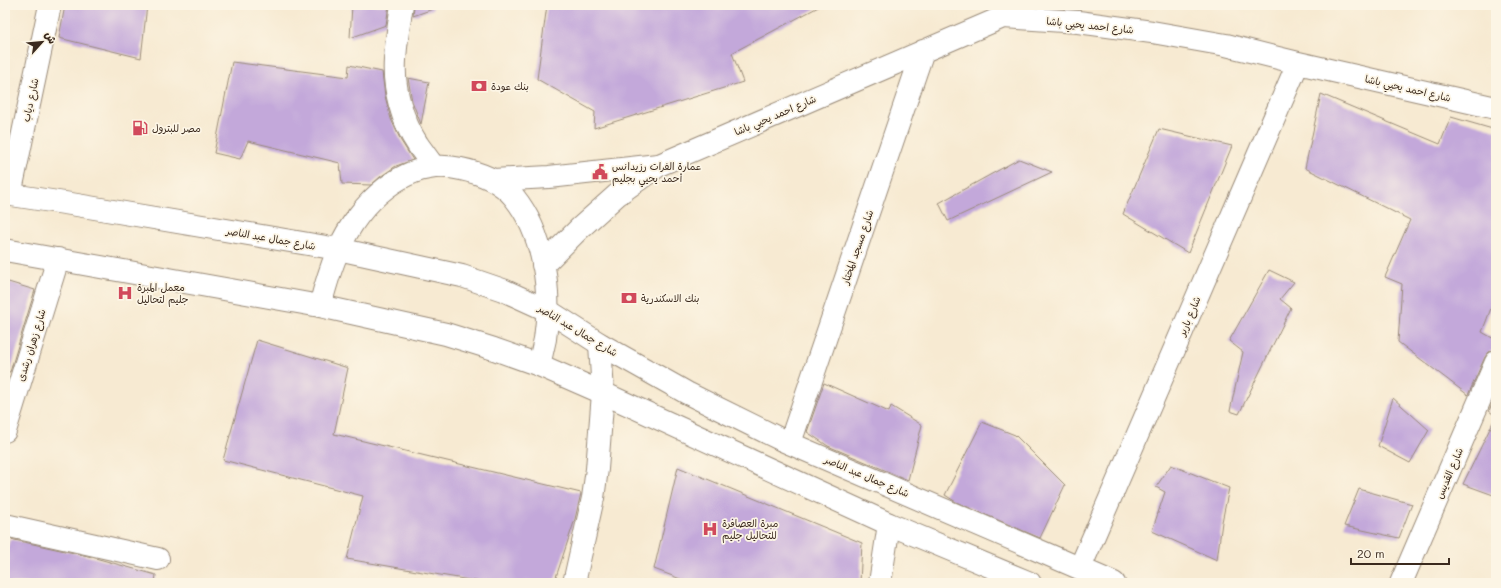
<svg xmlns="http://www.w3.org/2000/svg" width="1501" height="588" viewBox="0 0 1501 588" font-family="Mali,'Playpen Sans Arabic',sans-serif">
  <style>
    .building { fill: #c3a8da }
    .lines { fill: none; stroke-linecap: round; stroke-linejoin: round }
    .minor-casing { stroke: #998a78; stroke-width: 24 }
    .tertiary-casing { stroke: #998a78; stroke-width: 24 }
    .primary-casing { stroke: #998a78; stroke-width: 24 }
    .minor { stroke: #fff; stroke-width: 22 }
    .tertiary { stroke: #fff; stroke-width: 22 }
    .primary { stroke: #fff; stroke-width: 22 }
    .labels { text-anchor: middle; stroke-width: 3.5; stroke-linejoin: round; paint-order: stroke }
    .street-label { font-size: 10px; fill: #3b2a1e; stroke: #fcf5e5 }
    .poi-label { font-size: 10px; fill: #3b2a1e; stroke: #fcf5e5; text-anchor: start }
  </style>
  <rect width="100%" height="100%" fill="#fcf5e5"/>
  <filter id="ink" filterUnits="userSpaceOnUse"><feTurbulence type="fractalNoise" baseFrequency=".025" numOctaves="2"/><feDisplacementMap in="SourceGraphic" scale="8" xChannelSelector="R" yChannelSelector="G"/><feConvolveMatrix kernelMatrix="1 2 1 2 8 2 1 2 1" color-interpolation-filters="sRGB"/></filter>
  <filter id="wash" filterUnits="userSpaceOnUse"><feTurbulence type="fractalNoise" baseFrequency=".012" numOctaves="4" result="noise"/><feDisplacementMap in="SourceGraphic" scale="16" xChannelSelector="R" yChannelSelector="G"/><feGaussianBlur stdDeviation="0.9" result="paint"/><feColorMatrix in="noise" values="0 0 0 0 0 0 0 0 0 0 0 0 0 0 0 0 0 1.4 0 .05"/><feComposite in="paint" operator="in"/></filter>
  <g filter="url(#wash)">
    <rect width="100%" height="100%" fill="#f7ead2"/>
    <g id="blocks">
      <!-- building -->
      <path class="building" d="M65 5H147L141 58 59 38Z
        M352 5H389L386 25 350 38Z
        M414 5H432L433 9 413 16Z
        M547 5H822L732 53 743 82 594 128 595 112 537 79Z
        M232 62 348 77 349 65 382 72 385 96 391 119 401 141 413 160 396 166 380 177 371 185 342 184 340 163 248 141 240 159 214 153Z
        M408 78 429 82 421 124 412 101Z
        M1321 94 1440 144 1451 117 1496 130V295L1482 332 1496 340V350L1489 352 1485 357 1468 395 1398 342 1402 284 1385 277 1410 220 1305 168Z
        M1159 129 1232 146 1188 253 1123 214Z
        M1019 159 1052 172 948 221 939 203Z
        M1269 270 1294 282 1280 299 1291 308 1239 414 1230 411 1243 352 1229 341Z
        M5 281 35 290 10 372 5 371Z
        M257 340 348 368 334 434 581 493 575 519 554 583H487L347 559 363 496 223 460Z
        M824 383 889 412 891 406 922 425 908 480 828 446 807 432Z
        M1496 394V496L1463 484 1496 416 1489 411Z
        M1393 398 1429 430 1410 463 1378 446Z
        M982 422 1015 435 1065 485 1040 538 956 502 945 495Z
        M1171 465 1229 488 1222 522 1217 560 1152 531 1165 492 1156 487Z
        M678 467 862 543 860 583H691L654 569Z
        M1359 489 1412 504 1399 538 1344 526Z
        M10 539 88 556 156 575 155 583H5V556Z"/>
    </g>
  </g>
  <g filter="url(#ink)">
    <use href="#blocks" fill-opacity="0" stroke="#998a78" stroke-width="1"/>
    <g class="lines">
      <defs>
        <path id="minor" d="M402 5C399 23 396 41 395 60 393 88 402 121 418 145 423 152 429 160 434 167
          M493 180 549 177 658 165
          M10 195 50 5
          M543 265 579 229 617 195 659 165 1003 17 1078 22 1152 32 1226 45 1298 63 1496 108
          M320 306C325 287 330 269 338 251 358 204 406 156 461 169 480 173 501 181 514 197 544 234 552 292 545 339 543 348 541 357 539 365
          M5 431 58 259
          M790 443 923 51
          M5 525 158 559
          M1080 568 1298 63
          M880 583 889 524
          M1401 583 1496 362"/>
        <path id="tertiary" d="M574 583 593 498 597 469 603 393 600 344"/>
        <path id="primary" d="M5 194 71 204 338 249 462 276 503 290 547 310 600 344 687 393 782 440 1114 583
          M5 250 320 306 446 334 494 349 539 365 603 393 889 524 1030 583"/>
      </defs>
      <!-- minor casing -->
      <use href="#minor" class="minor-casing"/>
      <!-- tertiary casing -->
      <use href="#tertiary" class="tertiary-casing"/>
      <!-- primary casing -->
      <use href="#primary" class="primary-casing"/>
      <!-- minor -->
      <use href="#minor" class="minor"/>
      <!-- tertiary -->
      <use href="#tertiary" class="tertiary"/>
      <!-- primary -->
      <use href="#primary" class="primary"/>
    </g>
  </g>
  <!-- icons -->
  <defs>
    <symbol id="bank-bare" viewBox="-9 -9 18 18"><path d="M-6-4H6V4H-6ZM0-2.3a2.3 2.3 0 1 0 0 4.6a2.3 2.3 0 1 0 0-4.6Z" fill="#d1495b" stroke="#fcf5e5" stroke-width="2.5" paint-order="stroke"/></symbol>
    <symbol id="fuel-bare" viewBox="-9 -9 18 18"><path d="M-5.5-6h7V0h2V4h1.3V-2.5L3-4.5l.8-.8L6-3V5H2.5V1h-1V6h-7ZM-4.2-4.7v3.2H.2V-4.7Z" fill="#d1495b" stroke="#fcf5e5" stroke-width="2.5" paint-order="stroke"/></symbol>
    <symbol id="civic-bare" viewBox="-9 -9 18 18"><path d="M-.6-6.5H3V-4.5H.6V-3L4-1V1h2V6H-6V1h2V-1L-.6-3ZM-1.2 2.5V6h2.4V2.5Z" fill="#d1495b" stroke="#fcf5e5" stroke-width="2.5" paint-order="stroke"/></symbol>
    <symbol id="hospital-bare" viewBox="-9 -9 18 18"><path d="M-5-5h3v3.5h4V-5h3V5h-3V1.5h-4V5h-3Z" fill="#d1495b" stroke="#fcf5e5" stroke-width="2.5" paint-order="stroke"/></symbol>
  </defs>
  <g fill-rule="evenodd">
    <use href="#bank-bare" x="468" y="75" width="22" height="22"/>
    <use href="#fuel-bare" x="129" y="117" width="22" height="22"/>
    <use href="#civic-bare" x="589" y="161" width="22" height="22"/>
    <use href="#hospital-bare" x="114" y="282" width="22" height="22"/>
    <use href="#bank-bare" x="618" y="287" width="22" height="22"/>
    <use href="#hospital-bare" x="699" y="518" width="22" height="22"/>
  </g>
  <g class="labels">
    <!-- street labels -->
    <g class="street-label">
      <text transform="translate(1090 25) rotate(6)" y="4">شارع احمد يحيي باشا</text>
      <text transform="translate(1408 88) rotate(13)" y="4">شارع احمد يحيي باشا</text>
      <text transform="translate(30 100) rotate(-78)" y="4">شارع دياب</text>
      <text transform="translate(775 115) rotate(-23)" y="4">شارع احمد يحيي باشا</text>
      <text transform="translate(271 238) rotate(10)" y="4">شارع جمال عبد الناصر</text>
      <text transform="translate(857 247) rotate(-71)" y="4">شارع مسجد المختار</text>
      <text transform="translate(1189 316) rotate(-67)" y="4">شارع باربر</text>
      <text transform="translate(578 330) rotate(31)" y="4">شارع جمال عبد الناصر</text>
      <text transform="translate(31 345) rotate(-73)" y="4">شارع زهران رشدى</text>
      <text transform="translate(1449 473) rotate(-67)" y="4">شارع القديس</text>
      <text transform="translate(867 476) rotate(23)" y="4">شارع جمال عبد الناصر</text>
    </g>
    <!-- poi labels -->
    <g class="poi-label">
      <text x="491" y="90">بنك عودة</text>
      <text x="152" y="132">مصر للبترول</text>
      <text x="612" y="170">عمارة الفرات رزيدانس<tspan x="612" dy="12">أحمد يحيي بجليم</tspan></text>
      <text x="137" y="291">معمل المبرة<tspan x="137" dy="12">جليم لتحاليل</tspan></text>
      <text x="641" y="302">بنك الاسكندرية</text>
      <text x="722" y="527">مبرة العصافرة<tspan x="722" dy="12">للتحاليل جليم</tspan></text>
    </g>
  </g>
  <!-- margin -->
  <rect width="1501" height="588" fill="none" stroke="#fcf5e5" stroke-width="20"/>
  <!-- north arrow -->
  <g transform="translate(42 42) rotate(63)" stroke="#fcf5e5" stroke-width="3" paint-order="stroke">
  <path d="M0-3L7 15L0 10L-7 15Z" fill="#3b2a1e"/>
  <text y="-6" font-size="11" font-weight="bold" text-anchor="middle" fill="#3b2a1e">ش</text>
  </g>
  <!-- scale -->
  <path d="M1351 558v6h98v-6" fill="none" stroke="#3b2a1e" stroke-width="2"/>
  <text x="1357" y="558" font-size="12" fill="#3b2a1e" stroke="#fcf5e5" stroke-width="3" paint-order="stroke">20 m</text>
</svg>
